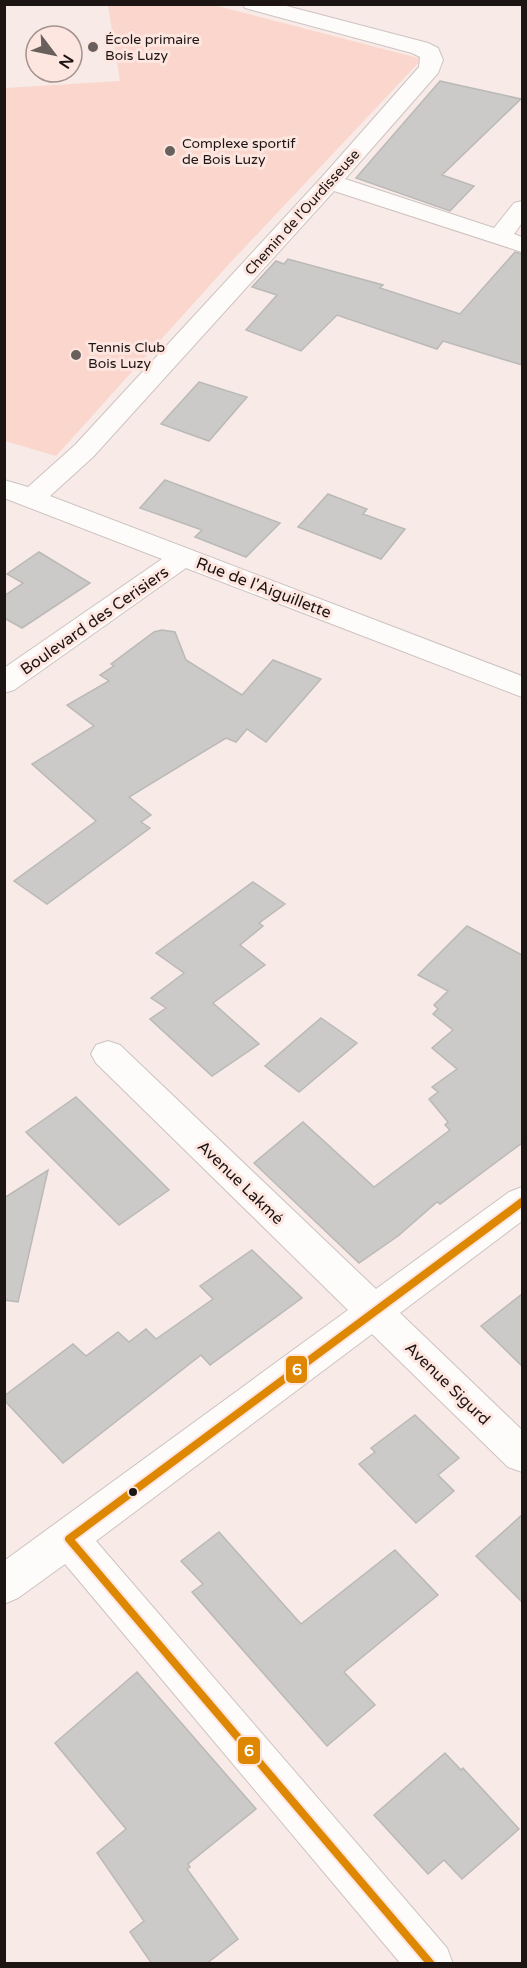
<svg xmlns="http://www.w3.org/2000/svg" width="527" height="1968" viewBox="0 0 527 1968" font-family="'Varela Round',sans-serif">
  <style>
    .green { fill: #fad6cd }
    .building { fill: #cccac8; stroke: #bab9b7; stroke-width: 1.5 }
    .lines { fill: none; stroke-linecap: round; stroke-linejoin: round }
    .street-casing { stroke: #cdc3c0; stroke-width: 2 }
    .street { fill: #fefcfb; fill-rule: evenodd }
    .bus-1-casing { stroke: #fee6e0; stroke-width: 12 }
    .bus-1 { stroke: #dd8702; stroke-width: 8 }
    .poi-dot { fill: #69605d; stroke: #fee6e0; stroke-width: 2 }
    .bus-dot { fill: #1d1513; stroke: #fee6e0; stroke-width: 2 }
    .labels { text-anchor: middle; stroke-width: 6; stroke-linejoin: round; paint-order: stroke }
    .far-poi-label { font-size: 14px; fill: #1d1513; stroke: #fee6e0; text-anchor: start }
    .far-street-label { font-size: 14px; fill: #1d1513; stroke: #fee6e0 }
    .street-label { font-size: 16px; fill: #1d1513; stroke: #fee6e0 }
    .line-badge { stroke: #fee6e0; stroke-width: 2 }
    .badge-label { font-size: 16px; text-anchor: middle; font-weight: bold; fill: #fff }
  </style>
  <rect width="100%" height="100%" fill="#f7eae7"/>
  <!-- green -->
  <path class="green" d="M108 5H214L422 59 229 264 56 456 5 441V88L120 81Z"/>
  <!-- building -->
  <path class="building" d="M440 81 521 99 442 175 474 186 450 211 356 178Z
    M515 252 522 254V365L443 341 437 349 337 315 301 351 246 330 277 295 252 287 276 261 284 264 288 259 383 285 380 288 460 314Z
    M199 382 247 397 209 441 161 424Z
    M165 480 280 523 246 557 195 537 202 530 140 508Z
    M328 494 367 509 363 514 405 529 381 559 298 527Z
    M39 552 90 583 22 628 4 618V596L23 583 7 574Z
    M162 630 175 632 186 660 242 695 273 660 321 679 266 742 247 729 236 742 226 738 129 797 151 815 141 822 150 828 47 904 14 881 96 821 32 764 94 726 67 705 109 681 100 675 114 666 111 664 154 632Z
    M253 882 285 904 259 923 263 926 240 945 265 965 213 1003 259 1044 212 1076 150 1019 166 1008 151 998 184 973 156 953Z
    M467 926 522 955V1143L440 1204 437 1202 398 1236 359 1263 254 1163 303 1122 374 1187 450 1130 445 1125 448 1122 429 1099 438 1092 432 1087 457 1069 432 1048 453 1030 433 1014 438 1009 434 1005 448 991 418 975Z
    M321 1018 357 1043 299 1092 265 1066Z
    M76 1097 169 1190 119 1225 26 1132Z
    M48 1170 18 1302 4 1300V1198Z
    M252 1250 302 1298 210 1365 201 1355 63 1463 4 1400V1396L73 1344 86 1356 118 1332 129 1342 146 1329 156 1339 213 1299 200 1286Z
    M522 1294V1366L481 1326Z
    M415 1415 459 1458 438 1475 454 1491 416 1523 359 1464 375 1452 371 1448Z
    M522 1515V1602L476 1556Z
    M219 1532 301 1624 395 1550 438 1595 344 1672 375 1705 327 1746 192 1592 203 1584 181 1561Z
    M137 1672 256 1809 188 1864 190 1867 187 1869 238 1939 206 1964H152L130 1932 144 1921 97 1853 126 1829 55 1743Z
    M445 1753 461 1770 463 1768 519 1829 462 1879 444 1860 428 1874 374 1815Z"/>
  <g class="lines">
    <defs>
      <path id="street" d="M242 4H279L428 43 438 48 443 60 438 73 345 179 494 228 514 203 522 201V223L514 234 522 237V252L334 191 93 457 50 496 522 676V697L186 568 14 690 4 693V668L162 559 4 498V480L28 487 75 445 322 177 419 67 420 57 412 53 245 8Z
        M108 1041 120 1045 376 1289 509 1192 522 1187V1221L400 1313 522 1430V1472L508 1467 372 1334 96 1541 447 1948 453 1964H401L65 1564 18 1598 4 1604V1561L348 1310 96 1063 91 1054 96 1045Z"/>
    </defs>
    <!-- street casing -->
    <use href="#street" class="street-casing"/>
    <!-- street -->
    <use href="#street" class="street"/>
    <defs>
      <path id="bus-1" d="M431 1964 69 1539 522 1202"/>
    </defs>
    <!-- bus-1 casing -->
    <use href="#bus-1" class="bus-1-casing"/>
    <!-- bus-1 -->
    <use href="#bus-1" class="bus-1"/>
  </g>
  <!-- markers -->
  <g class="poi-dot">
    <circle cx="93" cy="47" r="6"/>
    <circle cx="170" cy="151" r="6"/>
    <circle cx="76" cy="355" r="6"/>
  </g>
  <circle class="bus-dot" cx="133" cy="1492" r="5"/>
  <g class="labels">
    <!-- far-poi labels -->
    <g class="far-poi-label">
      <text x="105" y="44">École primaire<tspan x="105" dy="16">Bois Luzy</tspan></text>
      <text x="182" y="148">Complexe sportif<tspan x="182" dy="16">de Bois Luzy</tspan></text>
      <text x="88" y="352">Tennis Club<tspan x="88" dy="16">Bois Luzy</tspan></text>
    </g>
    <!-- far-street labels -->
    <g class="far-street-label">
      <text transform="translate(302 212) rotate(-48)" y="5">Chemin de l'Ourdisseuse</text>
    </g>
    <!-- street labels -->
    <g class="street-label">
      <text transform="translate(264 587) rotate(21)" y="6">Rue de l'Aiguillette</text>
      <text transform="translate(94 620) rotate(-35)" y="6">Boulevard des Cerisiers</text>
      <text transform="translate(241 1182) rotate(44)" y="6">Avenue Lakmé</text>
      <text transform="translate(448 1383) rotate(44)" y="6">Avenue Sigurd</text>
    </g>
  </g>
  <g class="line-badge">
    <rect x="285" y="1355" width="23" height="29" rx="6" fill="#dd8702"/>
    <rect x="237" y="1736" width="24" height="29" rx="6" fill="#dd8702"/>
  </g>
  <g class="badge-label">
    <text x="297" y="1375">6</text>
    <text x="249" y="1756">6</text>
  </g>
  <!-- border -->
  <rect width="527" height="1968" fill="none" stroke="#1d1513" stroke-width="12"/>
  <!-- north arrow -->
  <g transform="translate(54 54) rotate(122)"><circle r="28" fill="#fee6e0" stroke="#a4928e" stroke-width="1.5"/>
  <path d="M0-4.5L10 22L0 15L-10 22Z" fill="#69605d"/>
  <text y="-9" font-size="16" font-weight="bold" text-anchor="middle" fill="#1d1513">N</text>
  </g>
</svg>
